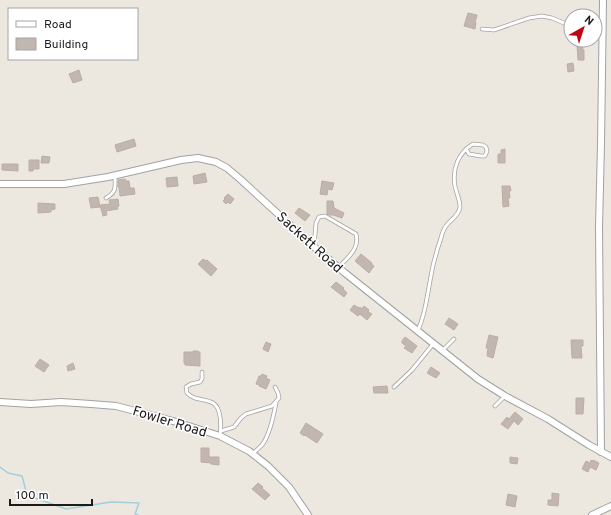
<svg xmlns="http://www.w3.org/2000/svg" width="611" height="515" viewBox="0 0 611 515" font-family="Overpass,sans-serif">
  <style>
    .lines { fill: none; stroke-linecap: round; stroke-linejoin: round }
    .stream { stroke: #a1d0da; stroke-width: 1.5 }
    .building { fill: #c1b7b0; stroke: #bdada3 }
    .service-casing { stroke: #a2a2a2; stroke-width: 4.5 }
    .minor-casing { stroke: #a2a2a2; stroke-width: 8 }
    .service { stroke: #fff; stroke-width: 3 }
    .minor { stroke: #fff; stroke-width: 6 }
    .labels { text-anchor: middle; stroke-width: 3; stroke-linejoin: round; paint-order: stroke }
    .street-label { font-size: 14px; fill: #1b1b1b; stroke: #fff }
  </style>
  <rect width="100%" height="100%" fill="#ece8e0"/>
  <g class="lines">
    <!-- stream -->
    <path class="stream" d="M0 467 8 473 22 476 27 495 66 509 111 502 139 503 135 514 138 515"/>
  </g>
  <!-- building -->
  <path class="building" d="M468 13 477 15 475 23H476L475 29 464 26Z
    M577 45H582L583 50H584V60H578Z
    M573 63 574 71 568 72 567 64Z
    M79 70 82 80 73 83 69 74Z
    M134 139 136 146 117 152 115 145Z
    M505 149V163H498V154H501V150Z
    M42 156 50 157 49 163H41Z
    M29 160H39V169H33V171H29Z
    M2 164H18V171L2 170Z
    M205 173 207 182 194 184 193 176Z
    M177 177 178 186 167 187 166 178Z
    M125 179 126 181H129L130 188H134L135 194 120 196 119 187H118V180Z
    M322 181 334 183 332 190 328 189 327 195 320 194Z
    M502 186H510L511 191H509L510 198H508L509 206 503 207Z
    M228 194 234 199 230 204 228 202 226 204 223 201 225 199 224 198Z
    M98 197 100 207 91 208 89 198Z
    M118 199 119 206 117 207 118 209 106 211 107 215 103 216 100 205 110 204 109 200Z
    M327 201H333L334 208 344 213 342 218 333 215H329L327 214Z
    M38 203 55 204V209L51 210V212L38 213Z
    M299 208 310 215 305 221 295 213Z
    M361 254 372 263 371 264 374 266 369 273 355 261Z
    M203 259 206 261 207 260 217 269 211 276 198 264Z
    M336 282 344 288 343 289 347 293 344 297 331 287Z
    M354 305 359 308 360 307 362 309 364 306 369 310 368 312 372 314 367 320 360 314 358 316 350 310Z
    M449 318 458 324 454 330 445 324Z
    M489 335 498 337 493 358 487 356 488 348H486Z
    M405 337 417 346 412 353 404 348 406 346 402 343V341Z
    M571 340H583V346H581L582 358H572Z
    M266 342 271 344 268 352 263 349Z
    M193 351H198V352H200V366L185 365V363H184V352H193Z
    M40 359 49 365 44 372 35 366Z
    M73 363 75 369 68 371 67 366Z
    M431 367 440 373 436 378 427 373Z
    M262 374 267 376 266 378 270 380 266 389 259 386 260 385 256 384 259 376H261Z
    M387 386 388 393H374L373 387Z
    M576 398H584L583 414H576Z
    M515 412 523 419 518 425 514 421 508 429 501 424 507 417 509 419Z
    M306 423 323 434 317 443 305 435 304 436 300 433Z
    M201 448H209V457H219V465L211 464V463L201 462Z
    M510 457 518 458 517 464 510 463Z
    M591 460 592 461 593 460 599 463 596 470 590 467 588 472 582 469 586 461 590 463Z
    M258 483 263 487 262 488 270 495 265 500 252 489Z
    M552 493 559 494 558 506 548 505V500H552Z
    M508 494 517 496 515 507 506 505Z"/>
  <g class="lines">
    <defs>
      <path id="service" d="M482 29 494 30 529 18 542 16 552 18 571 26
        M595 29 602 27
        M106 198C117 192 115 187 115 176
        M313 246 315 235 316 223 319 217 325 216 356 234C360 249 348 257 339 267
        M418 330C426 313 427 295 431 276 433 263 437 250 441 238 442 234 443 230 446 226 450 220 459 216 460 207 460 200 456 192 455 186 452 169 458 153 473 144L483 145 486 147 487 151 485 156H481L469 154 466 149
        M443 350 454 339
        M202 372V379L200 382 191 384 186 387 187 393C189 395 192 397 195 398 201 400 208 400 213 403 222 408 221 428 220 436
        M394 387 412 370 434 343
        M495 406 505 396
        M221 431 234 427 241 418 246 414 272 406 279 398 278 393 275 387
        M252 454C256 451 259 448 262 445 269 436 274 414 276 403"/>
      <path id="minor" d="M0 184H64L108 177 181 160 198 158 216 162 227 168 240 179 313 246 345 273 478 379 505 396 548 419 589 445 611 457
        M0 402 31 404 61 402 91 404 116 406 173 421 220 436 249 451 268 466 289 487 308 515
        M601 452 599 227 601 144 603 0
        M592 515 611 506"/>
    </defs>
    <!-- service casing -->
    <use href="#service" class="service-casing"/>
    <!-- minor casing -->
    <use href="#minor" class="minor-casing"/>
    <!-- service -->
    <use href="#service" class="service"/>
    <!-- minor -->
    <use href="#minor" class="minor"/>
  </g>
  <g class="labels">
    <!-- street labels -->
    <g class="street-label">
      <text transform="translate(310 242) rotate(42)" y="5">Sackett Road</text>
      <text transform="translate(170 421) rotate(17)" y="5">Fowler Road</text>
    </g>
  </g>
  <!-- legend -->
  <rect x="8" y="8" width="130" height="52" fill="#ffffff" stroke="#a4a4a4"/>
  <rect x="16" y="21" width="20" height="6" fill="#ffffff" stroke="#a4a4a4"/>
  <text x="44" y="28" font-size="12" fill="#1b1b1b">Road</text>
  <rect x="16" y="38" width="20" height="12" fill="#c1b7b0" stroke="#a4a4a4"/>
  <text x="44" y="48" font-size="12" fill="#1b1b1b">Building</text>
  <!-- north arrow -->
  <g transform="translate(583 28) rotate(39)"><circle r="19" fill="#ffffff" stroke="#a4a4a4"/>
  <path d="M0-3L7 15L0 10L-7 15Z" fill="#c10410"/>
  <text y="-6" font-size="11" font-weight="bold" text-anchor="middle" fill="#1b1b1b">N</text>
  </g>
  <!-- scale -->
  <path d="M10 499v6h82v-6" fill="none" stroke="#1b1b1b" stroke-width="2"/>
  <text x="16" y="499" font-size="12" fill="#1b1b1b" stroke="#ffffff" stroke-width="3" paint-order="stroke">100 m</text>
</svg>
